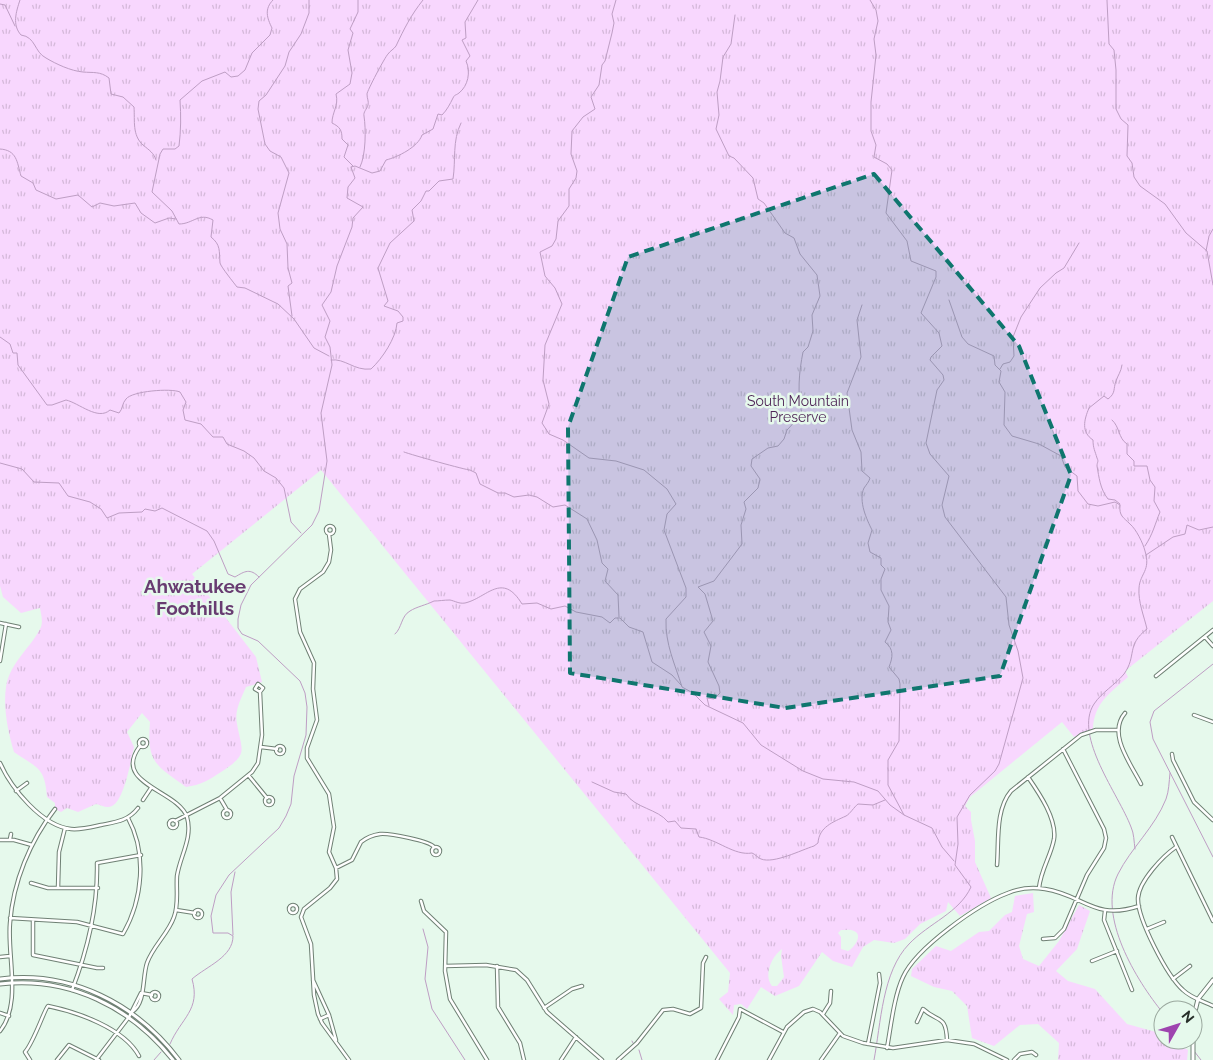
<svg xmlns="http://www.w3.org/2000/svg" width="1213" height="1060" viewBox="0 0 1213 1060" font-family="Raleway,sans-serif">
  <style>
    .grass { fill: url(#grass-tufts); fill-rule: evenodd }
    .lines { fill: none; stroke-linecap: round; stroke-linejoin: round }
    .stream { stroke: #be9ec4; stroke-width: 1 }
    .street-casing { stroke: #6f8074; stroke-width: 4.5 }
    .secondary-casing { stroke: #6f8074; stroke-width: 5 }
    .street { stroke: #fff; stroke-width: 2.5 }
    .secondary { stroke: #fff; stroke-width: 3 }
    .marked { fill: #0f766e; fill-opacity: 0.2; stroke: #0f766e; stroke-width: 4; stroke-dasharray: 10 6; stroke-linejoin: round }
    .labels { text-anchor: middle; stroke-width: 5; stroke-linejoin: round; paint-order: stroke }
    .park-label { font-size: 14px; fill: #502758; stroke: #e6f9ec }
    .district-label { font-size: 19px; font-weight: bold; fill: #683c71; stroke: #e6f9ec }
  </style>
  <defs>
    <pattern id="grass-tufts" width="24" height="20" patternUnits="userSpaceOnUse" patternTransform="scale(1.25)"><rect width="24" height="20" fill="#f8d7fe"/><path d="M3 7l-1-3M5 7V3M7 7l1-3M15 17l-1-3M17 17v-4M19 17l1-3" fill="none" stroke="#d5b9da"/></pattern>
  </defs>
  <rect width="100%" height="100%" fill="#e6f9ec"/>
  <!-- grass -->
  <path class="grass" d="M0 0H1213V601L1125 671 1128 677C1110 693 1094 703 1093 729L1074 737 1062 722 970 797 965 806 971 812V820L975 841V862L991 898 960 916 948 902 946 911 920 924 905 939 894 943 874 940 863 947 852 967 833 961 822 952 799 986 775 996 761 987 747 1009 741 1004 734 1005 733 1015 719 999 728 992 730 973 321 470 192 574 256 657 262 682 246 687C241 699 234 711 237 724 242 752 249 754 221 772 209 780 201 785 186 787 154 764 147 762 150 722L142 713 127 732 134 747C131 760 124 801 112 806 107 809 101 805 96 804L78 812 67 808 61 812 55 809V803L47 797C45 767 37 768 14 752 8 732 3 708 6 687 10 662 31 648 41 627 43 621 41 614 40 608L21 613 3 597 0 586ZM841 930C845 930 851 929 854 931 864 935 853 949 848 951L841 949V937L838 933ZM782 949 781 956 784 977 777 986H772C763 975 772 956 782 949Z
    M1033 893 1034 912 1027 914 1019 946 1023 959 1039 966 1059 941 1079 905 1090 911 1077 949 1056 971 1068 981 1095 989 1127 1024 1163 1034V1040H1172L1188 1050 1187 1060H1058L1059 1043 1038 1024 1020 1025 994 1046 972 1038 967 1006 952 991 934 987 911 976 912 969 936 946 951 951 979 932 989 931 1005 915 1012 912 1015 896Z"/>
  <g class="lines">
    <!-- stream -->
    <path class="stream" d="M20 0C16 12 12 25 21 35 36 37 34 52 46 58 56 64 71 71 83 72 93 73 100 71 109 78L111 94 123 97 134 107C135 121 132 135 143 145 149 150 154 153 156 160
      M273 0C264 9 267 18 272 28L270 35 252 53 245 70 238 76 231 77 225 72 202 81 180 100C181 116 181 130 179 146L175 149H163L160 154 152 192 172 211 179 224C193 224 199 212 213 220L211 237C221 245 219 251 220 263 221 267 234 283 237 287L245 288 278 304 294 319 314 348 329 356
      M616 0 612 14 614 23 612 33 605 61 602 65 599 85 591 97 595 109 583 117 572 131 571 154 577 171 576 178 569 189V206L558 221 556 239 552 246 540 252 545 276 555 288 562 304 545 345 543 380 549 404 542 423 549 434 563 440 589 458 616 461 644 470 667 489 676 504 667 514 664 530 686 588V597L666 619C665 644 675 664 682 687L693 693 705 705 743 723 761 745 803 771 823 779 854 782 878 791 890 805 904 815
      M870 0 876 10 878 21 874 39 876 55 871 102V131L876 145 874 157 887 164 892 170 886 213 907 241 911 261 936 271V277L921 313 939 333 942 346 931 357 930 360 943 375 944 380 937 390 926 443 930 454 949 476 942 505 945 517 1006 597 1009 625 1018 651 1023 678 999 764 995 771 970 795 957 817 958 844 955 865 971 887C959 913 929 923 909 944 882 972 881 1023 874 1060
      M1107 0 1109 44 1114 50 1116 70V109L1121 119 1128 125 1127 156 1132 163 1134 177 1140 186 1165 204 1186 233 1207 251 1213 285
      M0 4 5 5 15 26
      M0 149C17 150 17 162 21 176L33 183 36 190 56 199 78 195 92 207 100 203 114 206 135 203 141 213 155 223 169 218 176 219
      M353 166 344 157 348 145 342 139C342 130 340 127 332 123 332 112 339 106 336 94L350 84 352 73 348 50 353 33 350 29 358 12V0
      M360 167C366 155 366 129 364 116 363 112 367 109 368 105 369 101 367 99 367 94 367 91 385 57 388 54 390 51 394 49 396 46 404 29 411 15 423 0
      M1206 251 1209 236 1213 229
      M949 300 962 337 968 344 994 356 995 365 1001 371 999 382 1005 392 1004 425 1012 436 1039 444 1061 456 1065 467 1077 476 1078 491 1088 504 1098 506 1115 502 1120 505C1119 516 1123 517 1130 524 1136 529 1143 543 1145 551 1151 571 1140 573 1139 588 1138 602 1144 616 1147 629 1126 645 1137 656 1124 674 1115 685 1102 692 1094 704 1073 736 1119 795 1131 827 1134 833 1134 842 1135 849
      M862 305 857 320 861 357 847 393 852 430 861 452 862 471 870 478C869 482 866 485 864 488 858 501 867 520 872 530L868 543 870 552 881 558V565L885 569 881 579V590L889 606 888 622 891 630 885 642C894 649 893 657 889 667L899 679 900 684 899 741 888 760V785L904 815 932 828 942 847 954 861
      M292 316 288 286 292 283 288 268 287 244 280 229 278 213 289 173 281 157 270 151 265 144 258 109 259 101 266 95 285 66 289 52 301 34 309 13V0
      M0 337 10 344 13 353H17L18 365 47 405H52L66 400C79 403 98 421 110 410L119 413C123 409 122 403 126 399 132 391 171 388 180 392L186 402 183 410 185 420 201 424 213 437H223L227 444 244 451 254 458 264 471 276 478 284 488 291 522 301 533
      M331 360C345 358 354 371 371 369 382 359 396 338 397 323L403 321V317L398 311 384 306 388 301 378 268 390 243 414 221 412 210 421 201 426 191H429L439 181 453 179C456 160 452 141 461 123
      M1000 369 1003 364 1010 362 1014 356 1013 337 1021 317 1040 288 1056 273 1064 268 1079 243
      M1112 420C1120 427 1118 438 1127 444V454L1134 461V466H1147L1150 480 1155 487 1154 501 1160 512C1155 524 1153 534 1145 546
      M404 452C412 455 466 470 470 470L476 473 480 484 498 493H505L514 497 529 495 537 497 553 507 565 505 587 519 597 540 602 563 608 569 605 581 618 595 619 617
      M0 463 22 469 34 482 59 483 68 496 90 502 101 509 107 518 119 513 142 512 145 509 155 511 162 508 207 531 214 541 228 574 235 577C245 571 250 568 259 577
      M1120 504 1115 500 1108 499C1100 489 1099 477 1097 466 1097 462 1099 462 1097 458 1095 451 1093 448 1093 440 1081 432 1084 420 1089 408L1104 396 1108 399C1116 393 1113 389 1116 381 1118 375 1121 372 1122 365
      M1146 555 1173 537 1185 534 1187 525 1199 530 1213 527
      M395 634C402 628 401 616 410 611 416 607 426 605 434 601 439 601 444 600 450 600 455 601 459 604 465 603 487 598 502 571 522 604L537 603 551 609 565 606 576 612 602 617 610 623 615 618H620L629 627 643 632 652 662 672 675 681 685
      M1213 664 1154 711 1150 722 1153 739 1213 857
      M709 706 707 698 714 699 720 693 719 686 708 662 711 646 704 632 713 621 705 594 698 587 714 581 742 544 741 525 746 509 744 502 758 488 760 479 751 466 752 459 768 448 778 446 784 439 787 430 802 414C797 394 799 372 803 352L808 347 813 331 812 315 820 296 817 275 800 254 794 238 785 233 764 203 758 199 753 178 734 158 729 156 716 129 719 115 717 92 720 81 723 57 731 44 735 15
      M592 782 614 792 626 794C635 808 658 809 668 822L675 821 681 828 696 829 699 837C717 839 734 856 752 853 755 854 758 858 761 859 774 864 801 850 814 846L818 843C819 827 833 822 846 816 850 814 854 807 858 804L873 805 885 800
      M423 929 428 947 425 979 432 1009 465 1060
      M233 935 231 892 235 872
      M1163 1013C1136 980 1097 916 1118 874 1131 848 1155 827 1166 799 1169 791 1169 782 1170 773
      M1186 1040 1192 1047
      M632 1041 633 1043
      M170 1044C181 1018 201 1010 192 979 207 966 233 957 233 936L228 933H213L211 916 216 895 229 875 279 828 286 816 291 804 294 776 306 735 307 707 305 693 300 681 258 641 242 634 238 628V619L241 605 251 585 312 525 319 511 327 461 321 413 332 365 330 347 325 337 330 321 322 305 331 292 337 266 352 227 353 218 363 207 347 198 348 187 355 178 351 167 355 166 372 173 380 171 386 160C398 157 418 147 422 135L433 129 438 114 442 115C447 110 450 104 453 98 455 94 455 96 459 93 468 86 471 72 466 61L470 56 462 40 466 38 465 22 478 0
      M639 1050 642 1060
      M1194 1051 1201 1060
      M154 1060 161 1052"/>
    <defs>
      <path id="street" d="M326 530a4 4 0 1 1 8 0a4 4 0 1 1-8 0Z
        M329 534 331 550 329 562 323 572 300 589 295 599 300 632 314 663 313 689 317 720 307 748V758L329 794 334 827 329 852 336 868 337 879 330 888 304 909 301 917 311 944 314 995 318 1014 322 1023 349 1060
        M0 623 19 627
        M1205 637 1213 646
        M0 661 6 624
        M1156 676 1213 630
        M1125 713C1107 734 1131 764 1141 784
        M1194 715 1213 722
        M139 743a4 4 0 1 1 8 0a4 4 0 1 1-8 0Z
        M276 750a4 4 0 1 1 8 0a4 4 0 1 1-8 0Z
        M261 747 277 749
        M1172 754 1173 760 1194 802 1213 820
        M0 763C11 788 42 826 71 829 81 830 92 827 101 825 116 822 128 821 138 808
        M249 776 267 798
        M1028 777C1039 793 1057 819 1054 839 1051 856 1041 869 1039 888
        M16 791 27 783
        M265 801a4 4 0 1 1 8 0a4 4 0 1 1-8 0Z
        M220 798 227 810
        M143 800 151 788
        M223 814a4 4 0 1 1 8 0a4 4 0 1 1-8 0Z
        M169 824a4 4 0 1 1 8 0a4 4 0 1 1-8 0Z
        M175 821 220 798 252 772 258 763 262 735 260 692 263 688 258 684 255 689 260 692
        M1172 837 1213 921
        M10 839 11 834
        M0 840H14L32 845
        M1176 847C1163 856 1139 881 1138 898 1137 918 1167 976 1183 990 1191 998 1203 1001 1213 1006
        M432 851a4 4 0 1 1 8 0a4 4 0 1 1-8 0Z
        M997 865C999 842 995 810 1011 791L1081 735 1096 730H1117
        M336 868 352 860 361 842C366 838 373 835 380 834 389 833 430 841 434 847
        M31 883 48 888H98
        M58 888 59 852 65 828
        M421 901 424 911 446 932 445 971 450 999 487 1060
        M289 909a4 4 0 1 1 8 0a4 4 0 1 1-8 0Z
        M176 910 195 913
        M194 914a4 4 0 1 1 8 0a4 4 0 1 1-8 0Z
        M1105 911 1104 920 1132 990
        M10 918 77 922 123 934C143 899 147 853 128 818
        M33 921V955L97 968H103
        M1147 929 1164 922
        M1043 939 1055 938 1064 929 1087 875 1104 848 1106 838 1104 829 1063 749
        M0 957 10 956
        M1092 961 1117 951
        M445 966 486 965 516 970 527 980 547 1012 602 1060
        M497 966 498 1007 520 1043 524 1060
        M1173 979 1190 966
        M313 980 329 1015 336 1040
        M72 990C88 949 98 907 97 863L141 855
        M151 996a4 4 0 1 1 8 0a4 4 0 1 1-8 0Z
        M141 993 152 995
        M544 1008 572 989 582 986
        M132 1012C146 1003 142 978 147 963 153 946 168 934 174 917 179 904 176 890 177 876 180 856 193 838 187 817 178 790 111 784 140 746
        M0 1013 9 1016
        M823 1014 830 1003 831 991
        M320 1019 329 1015
        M917 1022 923 1009C938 1023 946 1014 947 1040
        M0 1031C22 1004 7 956 10 923 13 882 30 841 55 809
        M868 1044 880 983 879 974
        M887 1048C891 1026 894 996 903 977 916 948 978 904 1008 893 1020 888 1033 887 1045 889 1084 895 1094 921 1139 906
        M30 1060 25 1052C34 1042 45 1008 48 1006 77 1012 124 1028 139 1056
        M57 1060 69 1045 99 1060
        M96 1060 129 1017 141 993
        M561 1060 576 1037
        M618 1060 637 1043 663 1010 673 1009 690 1014 701 1008 703 963 706 957
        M717 1060 739 1017 740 1009 783 1032
        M769 1060 787 1027 804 1012 813 1009 820 1012 843 1036 863 1043 893 1048 947 1040 974 1044 1007 1060
        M821 1060 840 1033
        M1014 1060 1020 1054 1032 1052 1036 1055"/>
      <path id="secondary" d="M0 979C71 970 137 1004 179 1060
        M0 984C69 976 131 1007 173 1060
        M1193 1020 1198 999 1213 980
        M1193 1040V1060"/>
    </defs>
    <!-- street casing -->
    <use href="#street" class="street-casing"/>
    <!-- secondary casing -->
    <use href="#secondary" class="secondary-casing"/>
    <!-- street -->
    <use href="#street" class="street"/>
    <!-- secondary -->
    <use href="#secondary" class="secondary"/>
  </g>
  <!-- marked area -->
  <path class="marked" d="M874 174 1019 346 1071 475 1000 676 785 708 570 673 568 427 628 257Z"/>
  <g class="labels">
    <!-- park labels -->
    <g class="park-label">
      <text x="798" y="406">South Mountain<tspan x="798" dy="16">Preserve</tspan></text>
    </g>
    <!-- district labels -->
    <g class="district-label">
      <text x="195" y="593">Ahwatukee<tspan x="195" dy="22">Foothills</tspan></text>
    </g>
  </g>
  <!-- north arrow -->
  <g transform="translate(1178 1025) rotate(51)"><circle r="24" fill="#e6f9ec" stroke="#9aa89e"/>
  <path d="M0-4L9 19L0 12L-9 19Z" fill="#9e44af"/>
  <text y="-8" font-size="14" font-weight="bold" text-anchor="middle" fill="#272e29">N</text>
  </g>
</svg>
